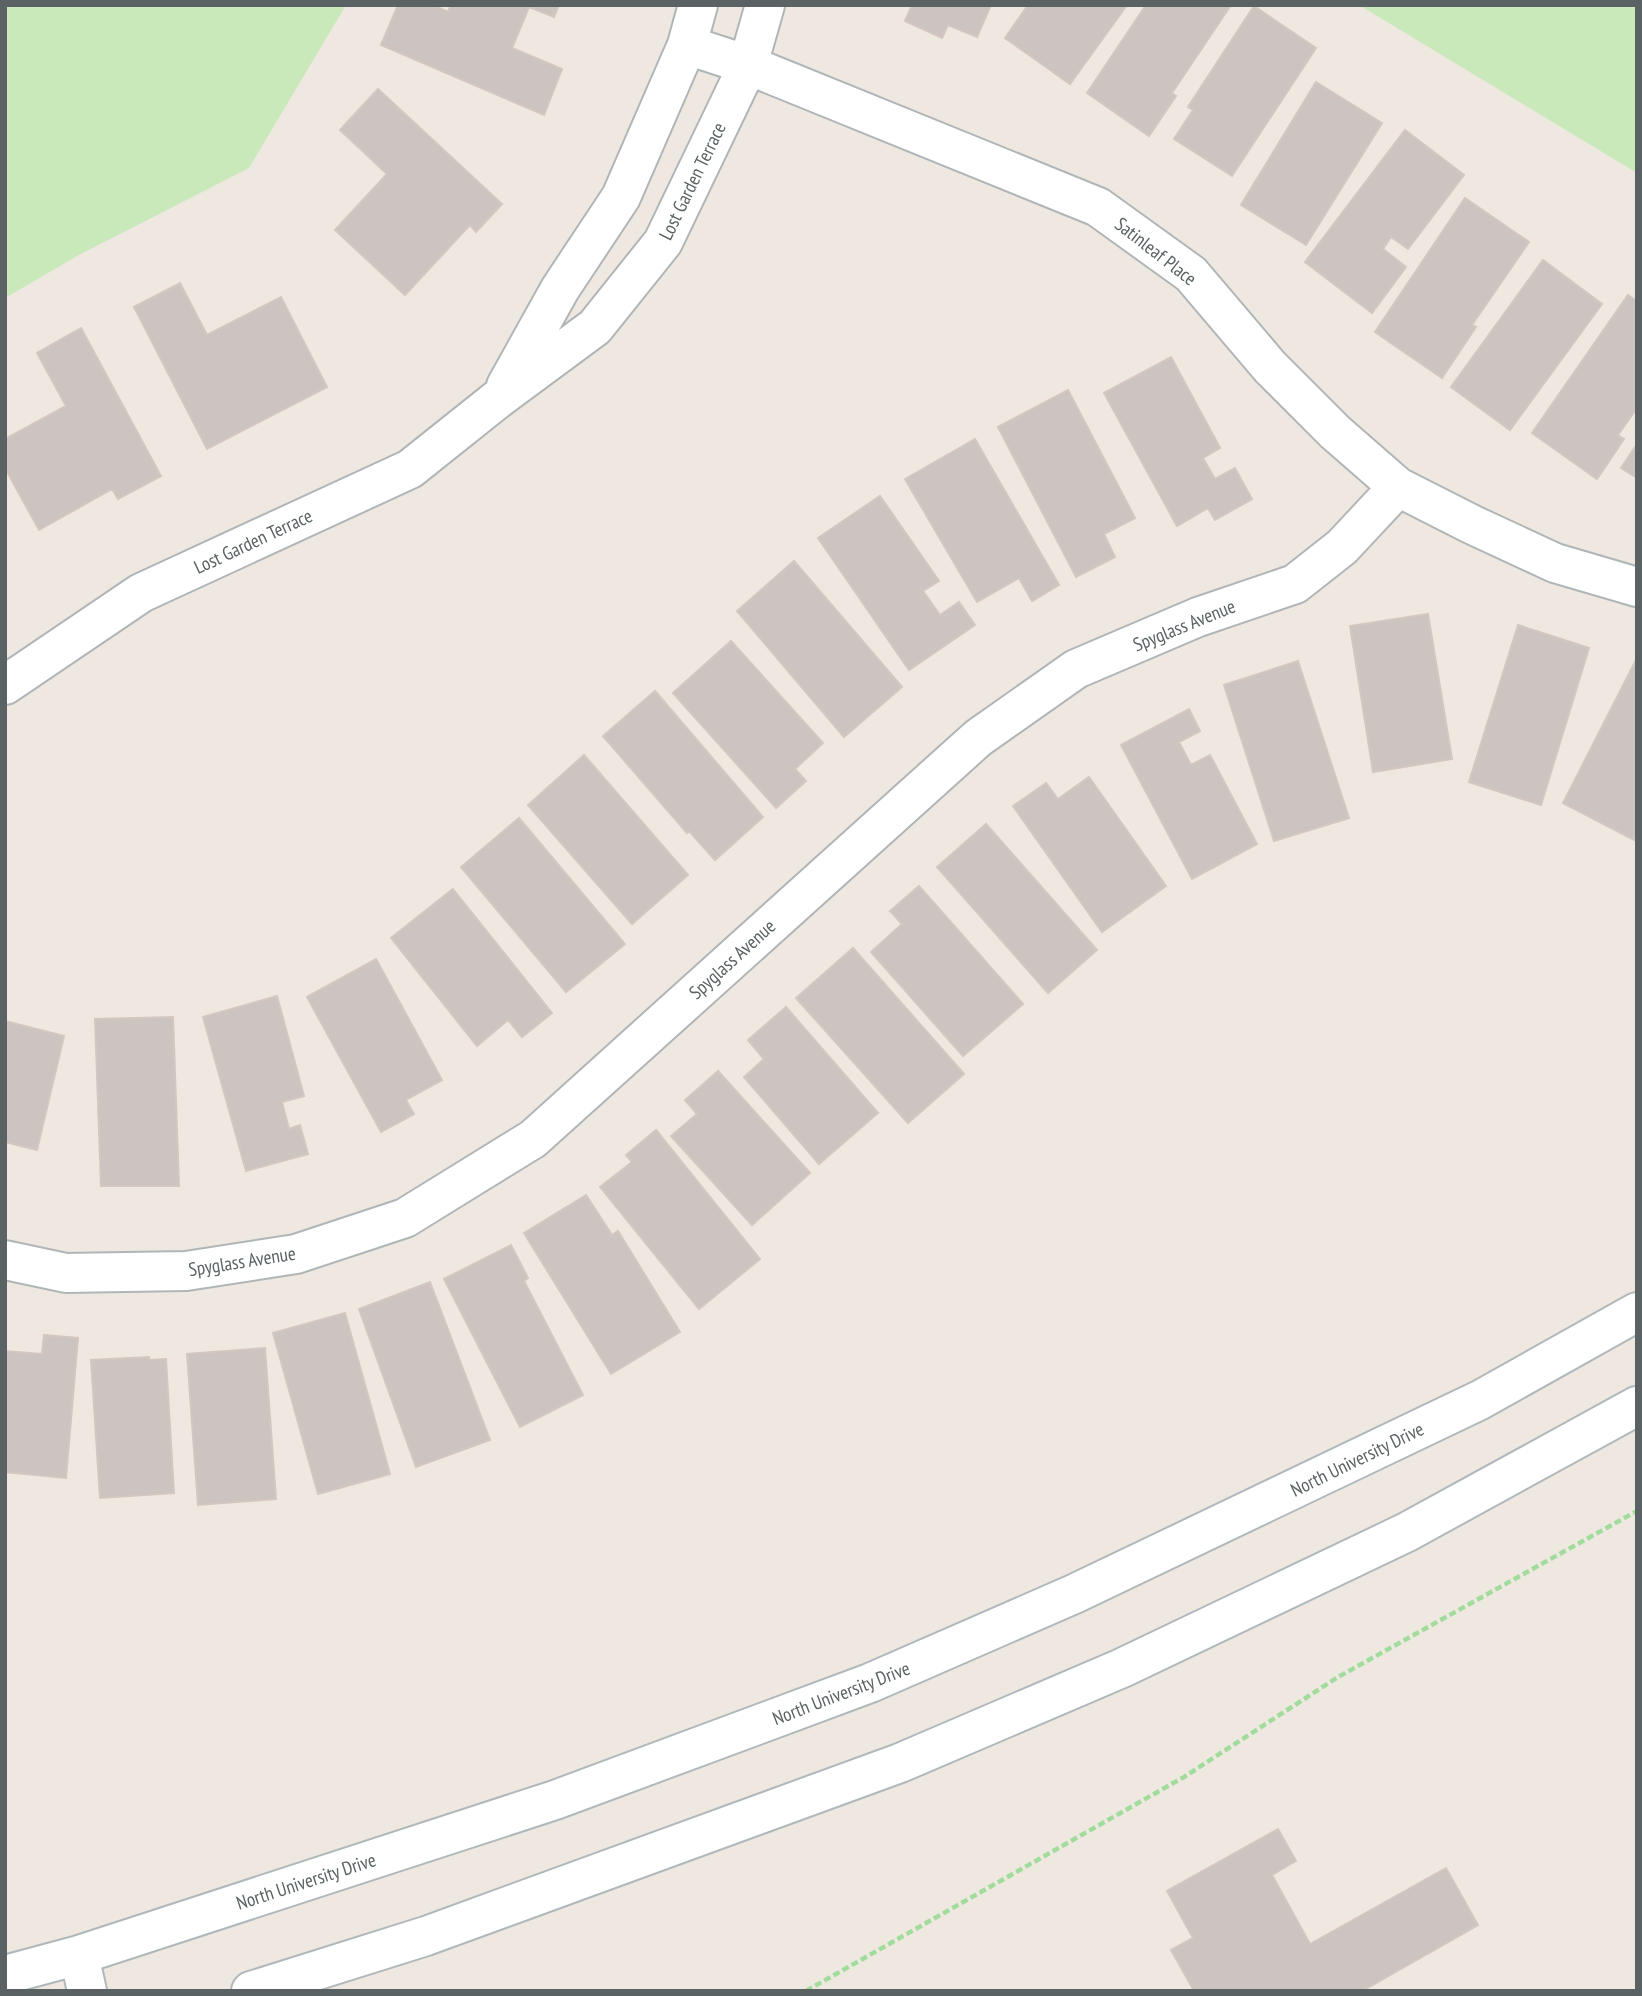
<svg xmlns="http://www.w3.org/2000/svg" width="1642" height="1996" viewBox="0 0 1642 1996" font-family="'PT Sans Narrow',sans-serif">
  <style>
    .green { fill: #c9e9bb }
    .building { fill: #cbc4c0; stroke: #d4c7bf; stroke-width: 2 }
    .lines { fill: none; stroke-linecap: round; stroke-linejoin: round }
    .street-casing { stroke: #b0b6b8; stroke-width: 42 }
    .secondary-casing { stroke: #b1b8bb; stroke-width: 42 }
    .path { stroke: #a1dc9d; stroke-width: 4.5; stroke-dasharray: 7 3.5; stroke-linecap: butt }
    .street { stroke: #fff; stroke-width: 38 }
    .secondary { stroke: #fff; stroke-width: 38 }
    .labels { text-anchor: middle; stroke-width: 6; stroke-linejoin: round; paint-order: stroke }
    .street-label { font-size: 19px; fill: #5a6264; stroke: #fff }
  </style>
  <rect width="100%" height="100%" fill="#eee8e1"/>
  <!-- green -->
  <path class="green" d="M5 5H346L249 168 79 255 5 298Z
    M1359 5H1637V173Z"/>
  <!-- building -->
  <path class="building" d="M398 5H433L448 12 451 5H559L554 17 529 7 512 48 562 69 544 115 381 45Z
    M912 5H991L977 37 948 25 942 38 905 21Z
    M1028 5H1127L1070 84 1005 38Z
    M1146 5H1231L1172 93 1176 96 1149 136 1087 93Z
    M1254 6 1316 48 1232 176 1174 139 1193 110 1188 107Z
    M1316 82 1382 123 1306 245 1241 205Z
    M378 89 502 204 476 232 470 225 405 295 335 230 387 174 340 130Z
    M1405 130 1464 175 1408 249 1391 237 1383 249 1406 267 1372 313 1305 262Z
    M1465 198 1529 242 1472 325 1476 327 1442 378 1375 332Z
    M1543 260 1602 304 1510 430 1451 387Z
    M180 283 207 335 281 297 327 387 207 449 134 307Z
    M1628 295 1637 301V408L1618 435 1624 439 1597 479 1532 433Z
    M81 328 161 476 118 499 112 489 39 530 5 468V439L66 406 37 353Z
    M1171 357 1220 448 1203 458 1215 479 1235 468 1252 499 1215 520 1208 508 1177 526 1104 393Z
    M1068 390 1135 518 1104 534 1115 557 1076 577 998 427Z
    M975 439 1059 585 1032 601 1019 578 977 602 905 479Z
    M1637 444V478L1621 468Z
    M880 496 939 581 923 591 940 615 959 602 975 625 909 670 818 538Z
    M794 561 902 687 844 737 737 611Z
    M1428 614 1452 759 1373 772 1350 626Z
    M1518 625 1589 648 1541 805 1469 782Z
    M731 641 823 743 795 769 806 781 776 808 673 693Z
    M1637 658V834L1634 840 1563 803Z
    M1298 661 1349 818 1274 841 1224 685Z
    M655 691 763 817 715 860 689 831 687 833 603 736Z
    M1189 709 1200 731 1179 742 1191 765 1210 755 1257 844 1192 879 1121 745Z
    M584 755 688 875 632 924 528 805Z
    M1089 777 1166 886 1102 932 1013 806 1046 783 1058 799Z
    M519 818 625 944 566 992 461 867Z
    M986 824 1097 950 1048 993 937 867Z
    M919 886 1023 1004 963 1056 871 952 902 924 890 911Z
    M453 889 552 1013 522 1037 508 1020 477 1046 391 938Z
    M853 948 964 1074 908 1123 796 998Z
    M376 959 442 1080 406 1100 414 1114 381 1132 307 997Z
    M277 996 304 1096 282 1102 289 1129 300 1125 308 1154 246 1171 203 1017Z
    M786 1007 878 1113 819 1164 744 1077 764 1059 748 1040Z
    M173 1017 179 1186H101L95 1019Z
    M5 1021 64 1036 37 1150 5 1142Z
    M718 1071 810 1173 752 1225 671 1136 697 1114 685 1100Z
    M656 1130 760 1259 699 1309 600 1187 632 1162 626 1155Z
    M586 1195 612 1235 618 1231 680 1332 611 1374 524 1233Z
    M511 1245 528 1278 524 1281 583 1395 520 1427 444 1279Z
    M430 1282 490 1440 416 1467 359 1309Z
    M345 1313 390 1474 318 1494 273 1333Z
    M44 1335 78 1338 66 1478 5 1472V1351L42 1354Z
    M265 1348 276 1499 198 1505 187 1354Z
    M149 1357V1360L166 1359 174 1493 100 1498 91 1360Z
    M1278 1829 1296 1861 1272 1875 1310 1944 1446 1868 1478 1925 1362 1991H1194L1171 1950 1193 1938 1167 1891Z"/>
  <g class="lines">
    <defs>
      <path id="street" d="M687 45 748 65 1098 207 1191 274 1270 367 1335 432 1398 487 1473 525 1555 563 1637 587
        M506 386 560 289 621 197 687 45 698 5
        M5 685 141 593 410 469 499 398 595 327 663 242 748 65 765 5
        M5 1260 66 1273 186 1271 296 1254 405 1218 533 1139 978 738 1076 669 1198 617 1295 584 1342 547 1398 487"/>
      <path id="secondary" d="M79 1955 87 1991
        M5 1975 79 1955 555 1800 870 1683 1074 1594 1480 1400 1637 1312
        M251 1991 426 1936 900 1763 1122 1668 1407 1532 1637 1406"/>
    </defs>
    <!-- street casing -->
    <use href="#street" class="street-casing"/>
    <!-- secondary casing -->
    <use href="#secondary" class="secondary-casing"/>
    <!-- path -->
    <path class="path" d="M806 1991 1184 1777 1338 1677 1637 1511"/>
    <!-- street -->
    <use href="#street" class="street"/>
    <!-- secondary -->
    <use href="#secondary" class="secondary"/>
  </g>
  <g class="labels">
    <!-- street labels -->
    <g class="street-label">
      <text transform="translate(692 181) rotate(-64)" y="7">Lost Garden Terrace</text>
      <text transform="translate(1156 251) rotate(38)" y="7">Satinleaf Place</text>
      <text transform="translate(253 541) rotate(-25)" y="7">Lost Garden Terrace</text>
      <text transform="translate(1184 625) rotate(-22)" y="7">Spyglass Avenue</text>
      <text transform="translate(732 959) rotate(-42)" y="7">Spyglass Avenue</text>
      <text transform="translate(242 1261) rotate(-9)" y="7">Spyglass Avenue</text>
      <text transform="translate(1357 1459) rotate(-26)" y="7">North University Drive</text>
      <text transform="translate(841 1693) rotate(-21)" y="7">North University Drive</text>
      <text transform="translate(306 1881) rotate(-18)" y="7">North University Drive</text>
    </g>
  </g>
  <!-- border -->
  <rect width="1642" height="1996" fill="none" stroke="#5a6264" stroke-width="14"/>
</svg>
